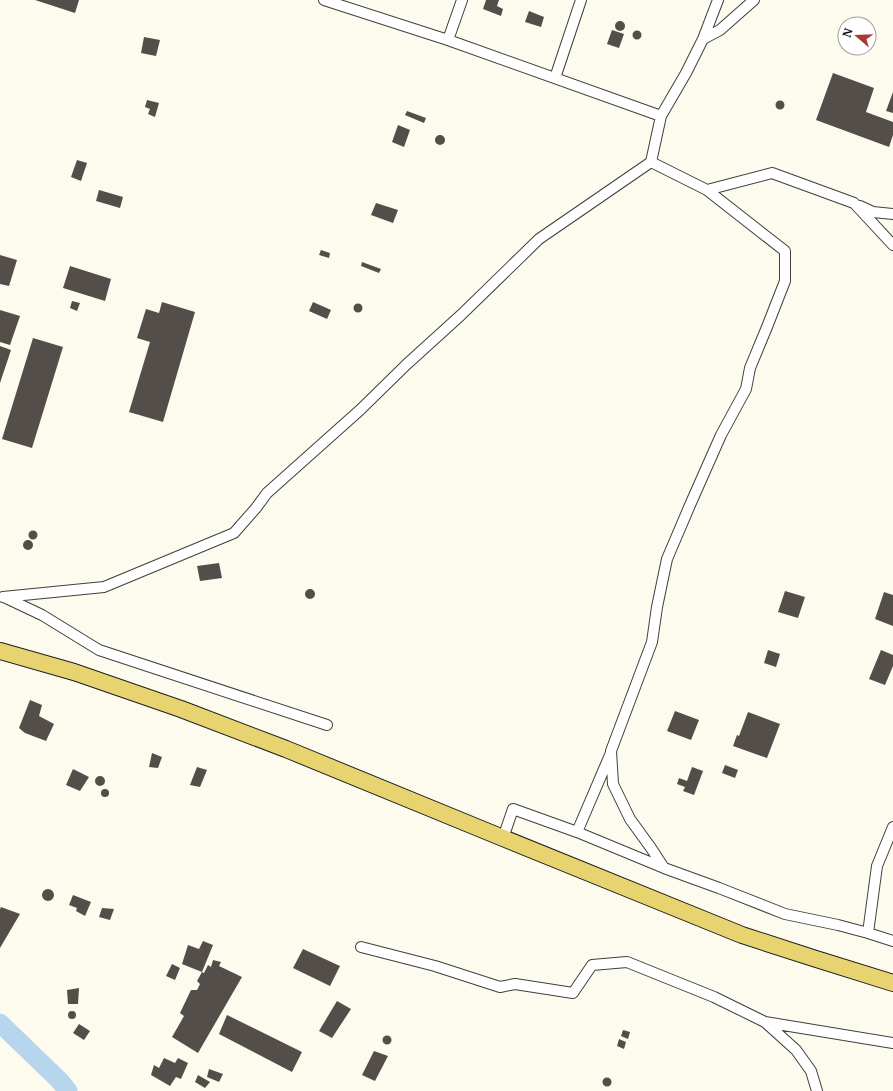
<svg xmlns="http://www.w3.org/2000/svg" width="893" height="1091" viewBox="0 0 893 1091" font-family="Merriweather,serif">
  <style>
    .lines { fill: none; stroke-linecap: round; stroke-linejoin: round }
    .river { stroke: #b7d6ee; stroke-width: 19 }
    .building { fill: #534e49 }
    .street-casing { stroke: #3f3f3f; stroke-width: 12 }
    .primary-casing { stroke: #1d1d1d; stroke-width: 18 }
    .street { stroke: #fff; stroke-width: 10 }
    .primary { stroke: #e8d371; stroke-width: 16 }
  </style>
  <rect width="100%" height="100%" fill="#fdfbed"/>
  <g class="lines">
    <!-- river -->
    <path class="river" d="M0 1023 60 1081 68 1091"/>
  </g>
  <!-- building -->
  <path class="building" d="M35 0H79L75 13Z
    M486 0H499L497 6 503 9 501 16 483 9Z
    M529 11 544 17 541 27 525 22Z
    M615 26a5 5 0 1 1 10 0a5 5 0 1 1-10 0Z
    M612 30 624 34 619 48 607 44Z
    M632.5 35a4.5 4.5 0 1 1 9 0a4.5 4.5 0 1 1-9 0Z
    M144 37 160 40 156 56 141 53Z
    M833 73 874 88 866 112 893 122V135L889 147 816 120Z
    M893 92V113L886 111Z
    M147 100 159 103 155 117 148 114 150 109 145 107Z
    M775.5 105a4.5 4.5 0 1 1 9 0a4.5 4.5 0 1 1-9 0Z
    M407 111 426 118 424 123 405 115Z
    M398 125 410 130 404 147 392 142Z
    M435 140a5 5 0 1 1 10 0a5 5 0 1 1-10 0Z
    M77 160 87 163 81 181 71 177Z
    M99 190 123 197 120 208 96 201Z
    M376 203 398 210 393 223 371 215Z
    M321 250 330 253 329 258 319 255Z
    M0 255 17 260 9 286 0 284Z
    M362 262 381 269 379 273 361 266Z
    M70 266 111 279 105 301 63 288Z
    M72 301 80 303 77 311 70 308Z
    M162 302 195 312 163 422 129 412 150 342 137 338 146 309 159 313Z
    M313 302 331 310 327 319 309 311Z
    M353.5 308a4.5 4.5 0 1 1 9 0a4.5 4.5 0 1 1-9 0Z
    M0 310 20 316 10 345 0 342Z
    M33 338 63 347 32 448 2 439Z
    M0 346 11 350 0 383Z
    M28.5 535a4.5 4.5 0 1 1 9 0a4.5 4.5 0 1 1-9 0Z
    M23 545a5 5 0 1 1 10 0a5 5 0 1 1-10 0Z
    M219 563 222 578 200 581 197 566Z
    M305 594a5 5 0 1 1 10 0a5 5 0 1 1-10 0Z
    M785 591 805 597 798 618 778 612Z
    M884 592 893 595V626L875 619Z
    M768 650 780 654 776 667 764 663Z
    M881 650 893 655V666L885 685 869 679Z
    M30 700 42 705 39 716 54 724 46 741 25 733 19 728Z
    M675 711 699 720 691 740 667 731Z
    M748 712 780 724 767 758 733 746 737 735 739 736Z
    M152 753 162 757 158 768 149 767Z
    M725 765 738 770 735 778 722 773Z
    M197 767 207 770 200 787 190 785Z
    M692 767 703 771 694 795 683 791 685 787 677 784 679 778 687 781Z
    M73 769 89 777 80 791 66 785Z
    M95 781a5 5 0 1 1 10 0a5 5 0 1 1-10 0Z
    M101 793a4 4 0 1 1 8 0a4 4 0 1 1-8 0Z
    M42 895a6 6 0 1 1 12 0a6 6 0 1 1-12 0Z
    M73 895 91 902 85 916 76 911 77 908 69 905Z
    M1 907 20 914 0 948V909Z
    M102 908 114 909 110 920 99 917Z
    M203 941 213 945 202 972 182 964 188 945 199 949Z
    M303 949 340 966 330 986 293 968Z
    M213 960 221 962 219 966 242 977 198 1053 172 1037 184 1016 180 1013 191 990H197L200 984 197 981 202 972 204 973 208 965 211 967Z
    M172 964 180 968 175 980 166 976Z
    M79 988 78 1004H68L67 990Z
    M337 1001 351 1009 332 1038 319 1031Z
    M68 1015a4 4 0 1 1 8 0a4 4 0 1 1-8 0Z
    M227 1015 302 1052 292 1072 219 1034Z
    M79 1024 90 1031 84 1040 73 1033Z
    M623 1030 630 1032 628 1039 621 1036Z
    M382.5 1040a4.5 4.5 0 1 1 9 0a4.5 4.5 0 1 1-9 0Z
    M619 1039 626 1042 624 1049 617 1046Z
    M374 1051 388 1056 375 1081 362 1075Z
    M164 1058 175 1063 178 1058 188 1063 181 1079 176 1077 170 1086 151 1075 154 1065 159 1068Z
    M209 1069 223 1074 219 1082 207 1077Z
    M198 1075 210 1082 205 1088 195 1082Z
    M602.5 1082a4.5 4.5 0 1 1 9 0a4.5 4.5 0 1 1-9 0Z"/>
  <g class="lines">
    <defs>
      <path id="street" d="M324 0 448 40 661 116
        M703 39 720 30 754 0
        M448 40 462 0
        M555 78 581 0
        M651 162 707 190 785 251V281L767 327 750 368 746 389 721 435 690 505 667 559 657 607 652 642 611 751 613 784 630 819 651 848 664 868
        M707 190 772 173 854 203 893 245
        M860 206 873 212 893 214
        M3 597 104 587 234 533 256 508 267 493 360 410 407 364 461 315 539 239 651 162 661 116 686 73 703 39 718 0
        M4 597 42 615 99 650 327 725
        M577 832 610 755
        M503 838 513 809 577 832 664 868 719 888 785 914 838 925 868 933 893 941
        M868 933 877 866 893 827
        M361 947 435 966 500 987 515 984 573 993 592 965 627 962 714 997 765 1022 796 1050 811 1071 817 1091
        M765 1022 893 1043"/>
      <path id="primary" d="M0 651 74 672 181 709 286 749 503 838 742 935 813 958 893 983"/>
    </defs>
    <!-- street casing -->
    <use href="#street" class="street-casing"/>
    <!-- primary casing -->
    <use href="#primary" class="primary-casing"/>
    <!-- street -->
    <use href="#street" class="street"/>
    <!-- primary -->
    <use href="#primary" class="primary"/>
  </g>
  <!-- north arrow -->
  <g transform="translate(857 36) rotate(289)"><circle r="19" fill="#ffffff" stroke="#9e9e9e"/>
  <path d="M0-3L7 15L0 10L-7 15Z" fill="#aa3735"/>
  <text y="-6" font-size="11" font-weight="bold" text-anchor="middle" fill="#0c0c0c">N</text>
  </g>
</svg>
